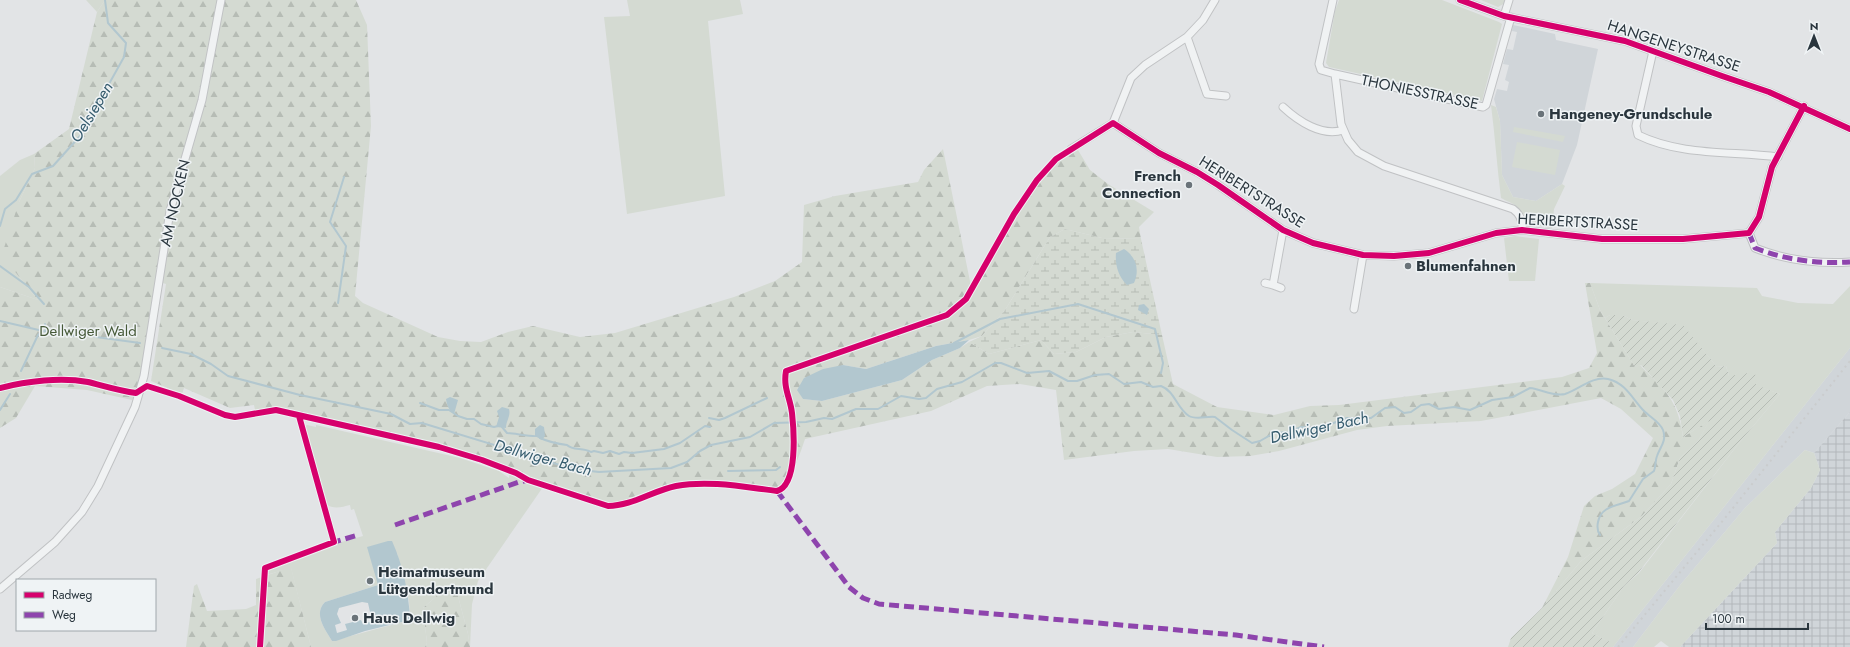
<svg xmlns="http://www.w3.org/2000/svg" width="1850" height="647" viewBox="0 0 1850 647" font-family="Jost,sans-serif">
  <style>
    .built { fill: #d0d5d9 }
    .industrial { fill: url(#industrial-grid) }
    .green { fill: #d4dad2; fill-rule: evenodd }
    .forest { fill: url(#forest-firs) }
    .wetland { fill: url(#wetland-marsh) }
    .garden { fill: url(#garden-furrows) }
    .water { fill: #b2c7cf; fill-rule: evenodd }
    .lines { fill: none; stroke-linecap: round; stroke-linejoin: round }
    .stream { stroke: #b2c7cf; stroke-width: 2 }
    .minor-casing { stroke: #c0c2c4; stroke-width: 9 }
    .minor { stroke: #f0f2f3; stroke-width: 7 }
    .rail { stroke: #cacccd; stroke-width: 2; stroke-dasharray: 2 4; stroke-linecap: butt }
    .quiet { stroke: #8e44ad; stroke-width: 5; stroke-dasharray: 10 5; stroke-linecap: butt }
    .cycleway-casing { stroke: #eff3f5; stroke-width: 8 }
    .cycleway { stroke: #d6006c; stroke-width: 6 }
    .poi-dot { fill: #6a7379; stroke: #eff3f5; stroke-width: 1.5 }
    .labels { text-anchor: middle; stroke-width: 3; stroke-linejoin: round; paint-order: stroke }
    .street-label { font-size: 15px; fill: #2a363e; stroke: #eff3f5 }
    .poi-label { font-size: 15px; font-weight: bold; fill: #2a363e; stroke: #eff3f5; text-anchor: start }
    .park-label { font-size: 15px; fill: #465938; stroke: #eff3f5 }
    .water-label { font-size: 16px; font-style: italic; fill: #375d6f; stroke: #eff3f5 }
  </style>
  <defs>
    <pattern id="industrial-grid" width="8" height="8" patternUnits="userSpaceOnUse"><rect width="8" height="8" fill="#d0d5d9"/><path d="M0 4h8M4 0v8" fill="none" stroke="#b3b7bb"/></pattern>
    <pattern id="forest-firs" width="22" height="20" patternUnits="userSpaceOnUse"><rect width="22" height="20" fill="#d4dad2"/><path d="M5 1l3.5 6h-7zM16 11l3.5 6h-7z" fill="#b6bcb5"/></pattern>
    <pattern id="wetland-marsh" width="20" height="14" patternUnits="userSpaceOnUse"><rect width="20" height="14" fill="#d4dad2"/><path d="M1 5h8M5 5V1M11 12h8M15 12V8" fill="none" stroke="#b6bcb5"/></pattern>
    <pattern id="garden-furrows" width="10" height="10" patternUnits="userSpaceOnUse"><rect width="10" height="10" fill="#d4dad2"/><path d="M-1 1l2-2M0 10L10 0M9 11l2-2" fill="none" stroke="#b6bcb5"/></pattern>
  </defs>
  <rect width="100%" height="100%" fill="#e2e4e6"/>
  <!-- built -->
  <path class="built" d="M1513 25 1555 34 1556 40 1598 49 1577 145 1562 184 1536 201 1513 197 1502 175 1500 121 1494 99 1497 89 1507 91 1509 82 1505 80 1509 65 1503 64 1507 49 1513 50 1517 32 1512 31Z
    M1850 348V412L1814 453 1805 450 1745 508 1681 584 1633 647H1613Z"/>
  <!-- industrial -->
  <path class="industrial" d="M1850 412V647H1680L1777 543 1775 532 1811 488 1820 470 1814 453Z"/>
  <!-- green -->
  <path class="green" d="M86 0H105L97 12Z
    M627 0H740L743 14 708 21 725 196 627 214 604 17 630 16Z
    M1339 0H1442L1499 22 1502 24 1482 101 1329 67 1326 63 1335 11Z
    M1481 0H1506L1505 3 1498 7Z
    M1491 105 1496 107 1500 121 1502 175 1513 197 1536 201 1562 184 1565 186 1554 209 1552 228C1530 225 1532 223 1518 208 1514 203 1506 201 1501 198 1497 167 1495 136 1491 105Z
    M1514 127 1565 136 1563 142 1513 132Z
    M1517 142 1560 150 1555 175 1512 167Z
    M34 154 35 168 19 202 16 273 38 300 0 287V176L20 160Z
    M1515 236 1539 239 1535 281H1509L1504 238Z
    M1590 283 1757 288 1762 296 1798 303 1833 304 1850 286V348L1613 647H1606L1609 642 1592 633 1624 586 1639 573 1739 443 1780 394 1729 376 1726 366 1717 367 1683 326 1632 320 1623 315H1610L1605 318 1600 310Z
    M307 425 316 427V425L460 458 499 471 509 478 510 471 543 487 478 581 472 604 470 647 468 634 454 581 423 608 427 643 425 647H311L291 568 266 575 268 564 324 544H334L363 536 354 509 351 510 350 505C342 507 334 510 326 504L305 434V426ZM397 553 409 601 410 620 332 641C325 629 313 614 325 602L378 585Z
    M1805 450 1814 453 1820 470 1811 488 1775 532 1777 543 1680 647H1669L1661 641 1654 647H1633L1681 584 1745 508Z"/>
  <!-- forest -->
  <path class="forest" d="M105 0H356L367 25 371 126 355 296 363 303 438 337 460 341 481 342 508 332 533 326 580 337 615 333 734 297 775 281 802 262 804 205 835 196 918 182 924 170 943 149 972 291 1035 185 1059 161 1078 150 1090 170 1108 184 1154 212 1139 227 1141 239 1102 238 1065 229 1050 237 1005 310 982 336 969 340 936 346 866 369 843 365 797 389 803 399 822 401 902 380 932 360 960 348 969 342 989 354 1041 340 1054 354 1076 352 1106 337 1133 332 1162 335 1173 384 1217 407 1274 415 1310 406 1339 405 1562 377 1589 368 1597 353 1585 283H1590L1600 310 1635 367 1640 365C1665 391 1678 399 1683 437L1710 420 1698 441 1680 458 1671 484 1642 516 1581 561 1542 608 1568 557 1584 506 1595 496 1612 489 1635 474 1653 438 1621 409 1601 398 1481 421 1387 426 1357 430 1279 451 1250 456 1217 457 1168 449 1134 451 1064 460 1056 390 1020 384 987 386 931 411 805 439C801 451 789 487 777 491 744 487 709 480 676 486 652 491 632 506 608 506L543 487 510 471 460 453 299 416C286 407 270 409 255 410L254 405 230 408 184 388 182 394 151 381 166 284 156 281 138 389 132 400 87 390 35 386 16 418 0 428V287L38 300 16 273 3 251 19 202 35 168 34 154 69 129 97 12Z
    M291 567 311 647H186L194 586 197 584 207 611 246 609 256 605V579Z
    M454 581 468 634 470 647H425L427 643 423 608Z"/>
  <!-- wetland -->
  <path class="wetland" d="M1065 229 1102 238 1141 239 1162 335 1133 332 1106 337 1076 352 1054 354 1041 340 989 354 969 342 982 336 1005 310 1050 237Z"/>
  <!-- garden -->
  <path class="garden" d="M1610 315H1623L1632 320 1683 325 1717 367 1726 366 1729 376 1755 372 1756 385 1780 394 1739 443 1638 573 1624 586 1592 633 1610 642 1606 647H1508L1511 638 1542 608 1581 561 1642 516 1671 484 1680 458 1698 441 1709 421 1683 437 1680 416 1673 400 1641 365 1635 367 1605 318Z"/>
  <!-- water -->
  <path class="water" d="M1124 249C1136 257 1140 269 1134 283L1127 285C1118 276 1115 265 1116 253Z
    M1144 304 1149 309 1147 315 1138 310 1139 305Z
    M969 340 960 348 932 360 902 380 822 401 803 399 797 390 804 378 823 369 843 365 866 369 936 346Z
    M450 397 458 400 454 414C449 410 447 406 446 399Z
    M502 407 509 409C511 416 506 421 506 428L496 427 499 417 497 411Z
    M540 425 544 427 545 436 542 440 535 436V429Z
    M388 541H392C403 565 409 594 410 620L365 631 336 641H332C325 629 313 614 325 602L378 585 367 547ZM362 602 368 603 372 621 363 624 361 620 345 624 347 630 337 633 335 625 341 623 337 614 339 608Z"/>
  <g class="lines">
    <!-- stream -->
    <path class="stream" d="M0 226 5 209 16 200 32 174 53 166 80 136 124 57 126 43 108 23 105 0
      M0 266 29 287 44 304
      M338 303 346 246 330 222 344 177
      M0 321 43 331 75 336 89 334 96 337 140 343
      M45 324 46 331
      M954 343 1000 319 1078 304 1155 329 1163 363 1161 373
      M162 348 191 354 211 364 228 376 300 395 391 414 410 424 422 423 573 469 599 472 671 468 687 462 700 451 711 445 750 437 774 423 806 422 824 418 832 419 856 409H878L901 396 919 399 926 398 937 389 962 382 995 363H1001L1027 373 1049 371 1068 381H1077L1095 375 1109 374 1124 384 1141 382 1153 387 1161 386C1175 391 1177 409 1189 416 1196 420 1207 416 1215 417L1232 430 1252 443 1260 441 1274 433 1289 432 1301 427 1320 428 1347 418H1371L1385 408 1395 407 1404 413 1411 412 1421 405 1429 404 1439 409 1454 407 1470 410 1492 400 1513 397 1530 388C1541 389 1554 397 1565 394 1580 389 1592 376 1608 379 1626 383 1633 400 1644 411 1650 417 1660 422 1663 430 1667 441 1660 447 1657 456 1655 461 1656 466 1654 471L1643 479 1629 501C1617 506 1601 506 1598 522 1597 527 1597 531 1600 535
      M21 371 38 335 43 331
      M420 403 439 410H449L458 416 467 419H474L481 424 494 427 498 426
      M0 410 10 394
      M709 418 719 420 725 418 767 398
      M502 427 507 433C513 433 532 437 537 436
      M540 438C549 442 558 444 567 445 573 451 583 447 591 452L594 451 603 453 610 451 619 454 624 452 632 453 664 449 680 443 705 426 710 427
      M728 471 776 470 780 467"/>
    <defs>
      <path id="minor" d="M1333 0 1319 64 1321 70 1335 74 1341 124 1348 140 1358 152 1384 166 1513 209C1520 214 1523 222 1522 230
        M1460 0 1504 16 1625 41 1722 76 1769 92 1850 129
        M1504 16 1509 0
        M1187 37 1207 94 1226 96
        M1653 51 1636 126 1638 135C1681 156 1731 151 1778 157
        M1335 74 1483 107 1486 105 1511 17
        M1283 107C1298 121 1322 137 1343 130
        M1113 123 1159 153 1197 172 1218 185 1283 230 1313 243 1363 255 1394 256 1429 253 1496 233 1522 230 1602 239H1683L1749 233 1759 217 1772 167 1804 106
        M1071 149 1113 123 1131 78 1145 65 1187 37 1203 20 1215 0
        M1749 233 1755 248C1785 260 1818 264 1850 262
        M1265 283 1273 285 1283 230
        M1273 285 1281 288
        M1354 309 1363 255
        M0 589 55 542 82 512 98 486 135 407 144 376 170 211 202 100 221 0"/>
    </defs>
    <!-- minor casing -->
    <use href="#minor" class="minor-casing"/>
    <!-- minor -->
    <use href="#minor" class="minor"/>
    <!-- rail -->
    <path class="rail" d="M1618 647 1725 518 1850 361"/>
    <!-- quiet -->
    <path class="quiet" d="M1749 233 1755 248C1785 260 1818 264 1850 262
      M777 491 849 587 863 598 879 604 1236 635 1324 647
      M395 525 519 482 528 480
      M331 543 358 535"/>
    <defs>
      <path id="cycleway" d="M1460 0 1504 16 1625 41 1722 76 1769 92 1850 129
        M0 388C27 381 61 377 88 382 104 386 120 391 136 393L147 386 179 396 225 415 235 417 276 410 439 447 482 460 516 473 528 480 608 506C632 506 652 491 676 486 709 480 744 487 777 491 798 485 794 431 792 413 790 397 783 388 786 371L947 315 966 299 1014 214 1037 180 1056 159 1113 123 1159 153 1197 172 1218 185 1283 230 1313 243 1363 255 1394 256 1429 253 1496 233 1522 230 1602 239H1683L1749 233 1759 217 1772 167 1804 106
        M260 647 265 568 334 542 299 416"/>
    </defs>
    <!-- cycleway casing -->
    <use href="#cycleway" class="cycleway-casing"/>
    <!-- cycleway -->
    <use href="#cycleway" class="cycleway"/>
  </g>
  <!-- markers -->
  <g class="poi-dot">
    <circle cx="1541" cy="114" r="4"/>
    <circle cx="1189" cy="185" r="4"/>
    <circle cx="1408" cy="266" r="4"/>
    <circle cx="370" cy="581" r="4"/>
    <circle cx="355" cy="618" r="4"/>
  </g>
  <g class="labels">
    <!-- street labels -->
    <g class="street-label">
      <text transform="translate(1674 46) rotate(18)" y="5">HANGENEYSTRASSE</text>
      <text transform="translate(1420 92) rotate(12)" y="5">THONIESSTRASSE</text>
      <text transform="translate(1252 192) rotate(32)" y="5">HERIBERTSTRASSE</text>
      <text transform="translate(175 203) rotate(-77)" y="5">AM NOCKEN</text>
      <text transform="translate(1578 222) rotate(3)" y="5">HERIBERTSTRASSE</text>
    </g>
    <!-- poi labels -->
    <g class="poi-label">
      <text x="1549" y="119">Hangeney-Grundschule</text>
      <text x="1181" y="181" text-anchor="end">French<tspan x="1181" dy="17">Connection</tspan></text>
      <text x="1416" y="271">Blumenfahnen</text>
      <text x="378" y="577">Heimatmuseum<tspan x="378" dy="17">Lütgendortmund</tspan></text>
      <text x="363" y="623">Haus Dellwig</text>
    </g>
    <!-- park labels -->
    <g class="park-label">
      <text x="88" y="336">Dellwiger Wald</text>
    </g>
    <!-- water labels -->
    <g class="water-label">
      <text transform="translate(91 112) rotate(-59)" y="6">Oelsiepen</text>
      <text transform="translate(1319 427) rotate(-12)" y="6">Dellwiger Bach</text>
      <text transform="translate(543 457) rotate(15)" y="6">Dellwiger Bach</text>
    </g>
  </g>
  <!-- legend -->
  <rect x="16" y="579" width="140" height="52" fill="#eff3f5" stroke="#a0a7ac"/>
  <rect x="24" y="592" width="20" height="6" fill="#d6006c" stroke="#a0a7ac"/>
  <text x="52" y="599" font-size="12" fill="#2a363e">Radweg</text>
  <rect x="24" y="612" width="20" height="6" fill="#8e44ad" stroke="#a0a7ac"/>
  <text x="52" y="619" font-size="12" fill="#2a363e">Weg</text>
  <!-- north arrow -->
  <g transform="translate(1814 36)" stroke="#eff3f5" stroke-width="3" paint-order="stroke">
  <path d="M0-3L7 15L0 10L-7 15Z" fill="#2a363e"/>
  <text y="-6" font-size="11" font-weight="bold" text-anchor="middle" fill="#2a363e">N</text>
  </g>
  <!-- scale -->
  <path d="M1706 623v6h102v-6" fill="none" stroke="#2a363e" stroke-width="2"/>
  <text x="1712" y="623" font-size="12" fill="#2a363e" stroke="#eff3f5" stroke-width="3" paint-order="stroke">100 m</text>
</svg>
